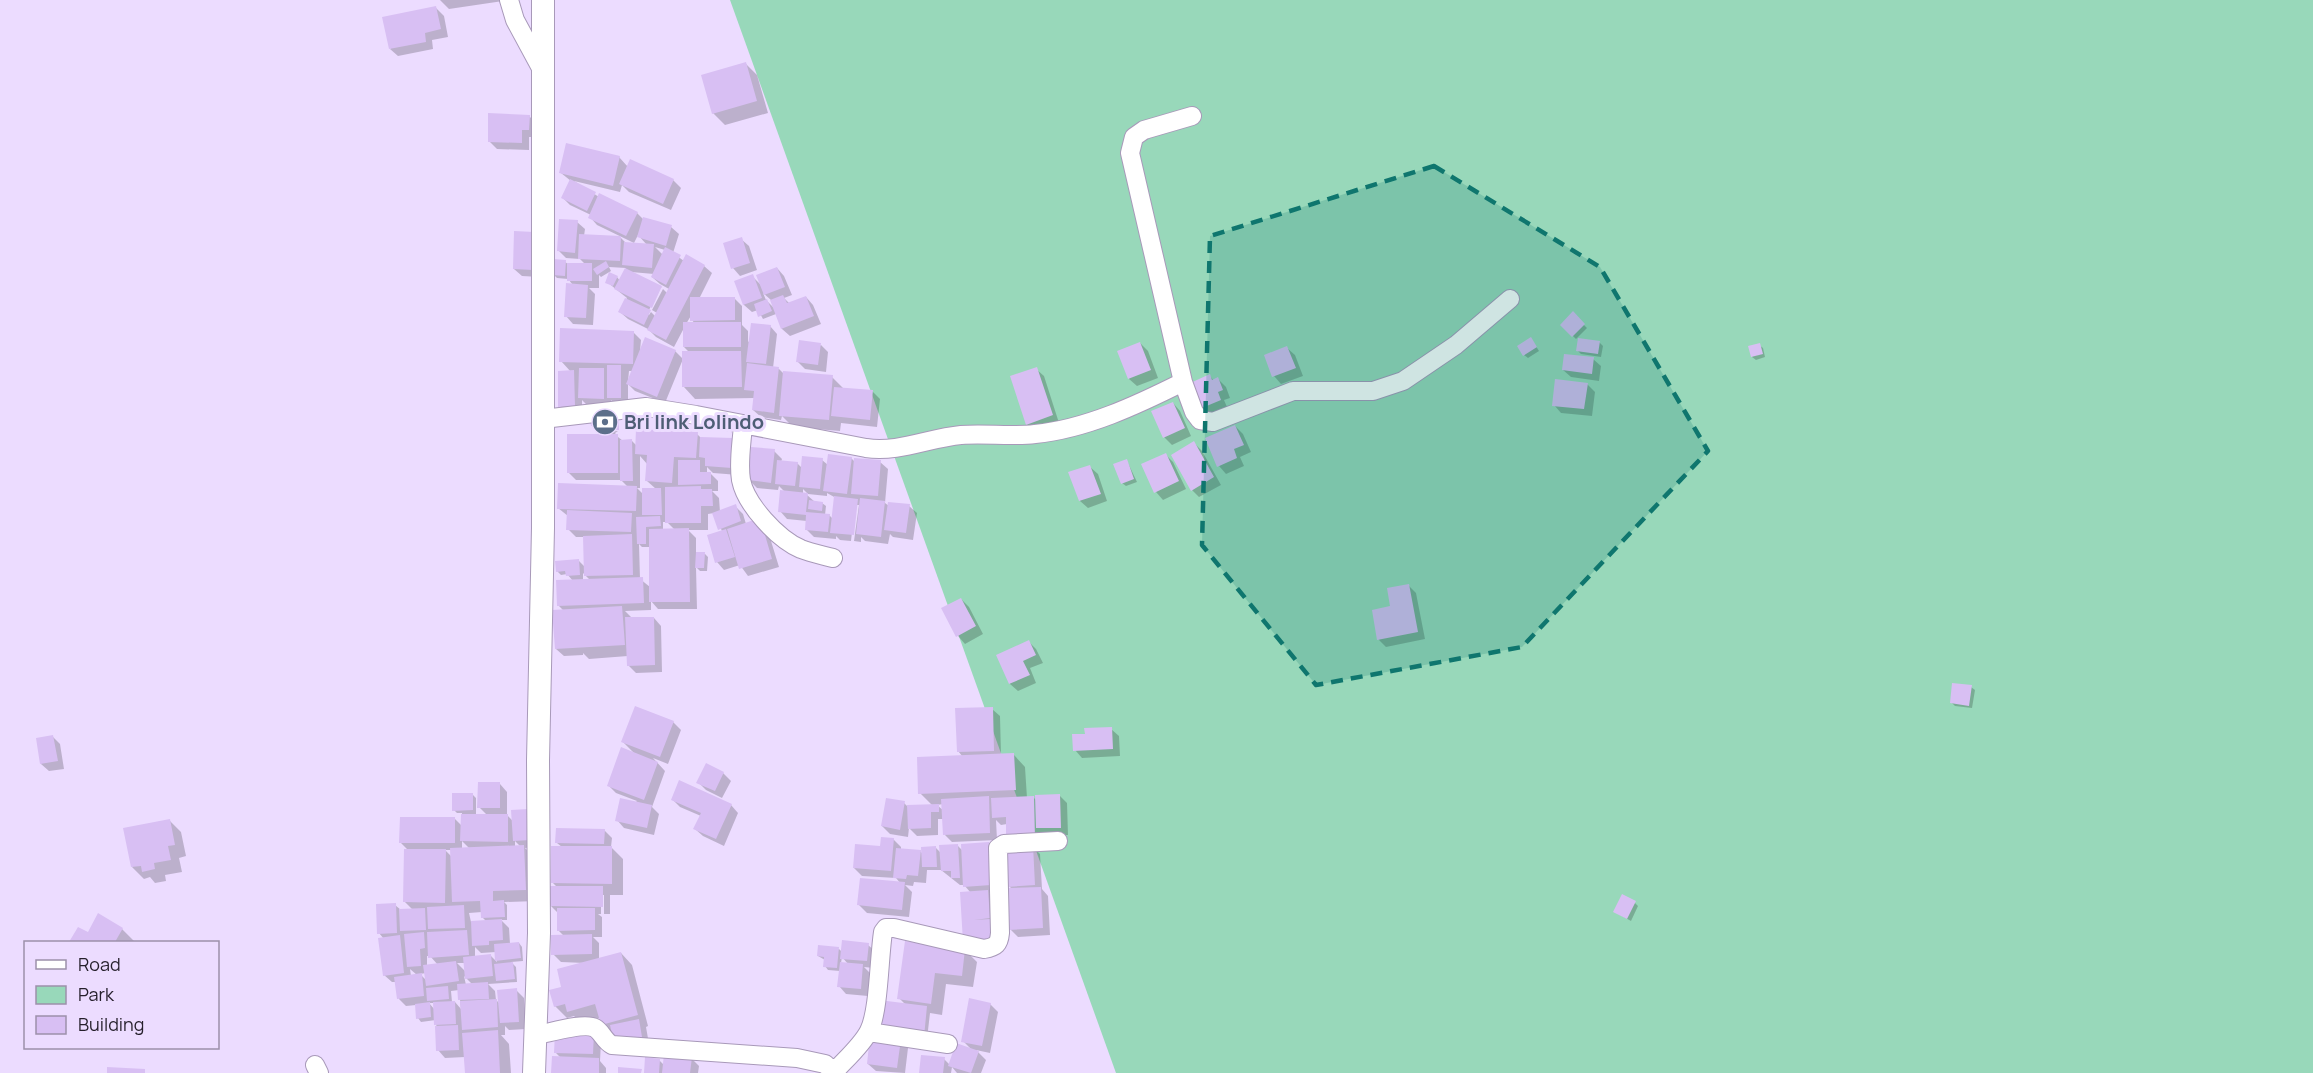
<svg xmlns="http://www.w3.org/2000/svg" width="2313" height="1073" viewBox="0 0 2313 1073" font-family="Manrope,sans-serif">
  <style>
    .green { fill: #98d8ba }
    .shadow { fill: #0003; fill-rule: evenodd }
    .building { fill: #d8bff3 }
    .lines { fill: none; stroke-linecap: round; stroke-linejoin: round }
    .minor-casing { stroke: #a899b9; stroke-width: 20 }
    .tertiary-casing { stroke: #a899b9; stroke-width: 24 }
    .minor { stroke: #fff; stroke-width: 18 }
    .tertiary { stroke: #fff; stroke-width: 22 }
    .marked { fill: #0f766e; fill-opacity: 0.2; stroke: #0f766e; stroke-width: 4.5; stroke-dasharray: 12 8; stroke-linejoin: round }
    .labels { text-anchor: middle; stroke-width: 6; stroke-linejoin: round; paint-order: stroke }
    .service-label { font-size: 20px; font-weight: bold; fill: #4e5e75; stroke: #ecdcff; text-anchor: start }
  </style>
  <rect width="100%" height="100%" fill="#ecdcff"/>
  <!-- green -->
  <path class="green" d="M730 0H2313V1073H1116Z"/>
  <!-- shadow -->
  <path class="shadow" d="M440 0H503V1L449 9Z
    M436 8 444 16 448 37 432 40 433 49 398 56 390 49Z
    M746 64 757 75 768 113 725 125 713 113Z
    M529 116 537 124V137H529V150L497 149 489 141Z
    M619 157 628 167 673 180 681 188 671 210 629 192 622 185 620 192 574 181 599 197 637 213 644 220 671 227 679 234 673 253 684 261 704 266 712 273 699 299 734 298 742 306V325L748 331V342L770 326 777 334 773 368 779 369 783 373 832 377 844 389 872 391 880 399 877 427 841 423 840 431 793 427 782 416 781 420 761 417 753 410 755 398 695 399 684 387 690 353 684 347V328L674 347 656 337 648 329 628 319 620 312 627 298 607 282 617 277 620 281 626 268 609 267 611 271 601 277 599 275V288H589L595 294 593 325 573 324 566 316 573 285 568 279 557 278 554 275 565 262 568 264 586 265 580 259 566 258 559 251 577 222 585 229 584 236 621 238 626 243 647 245 638 235 634 243 597 225 590 217 591 215 570 205 563 198 571 181 561 173ZM655 247 665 250 663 255ZM631 272 654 274 652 277 660 284 669 289 667 293 663 289 652 310 657 313 655 316 651 312 649 315 647 314 660 288H662ZM692 314V320L695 324H686Z
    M515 233 540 277 522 276 514 269Z
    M741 239 749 246 757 270 740 276 733 268Z
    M777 268 784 276 792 295 784 298 790 304 806 297 813 305 821 324 790 336 782 329 776 314 763 319 758 310 752 312 744 305 736 282 752 276 762 286ZM763 293 771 300 774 308 766 300Z
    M1573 314 1587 328 1576 339 1562 325Z
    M633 332 641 340 640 351H675L683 359 665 403 635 391 628 384V405H616L611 400V406L587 405 582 400V414H568L560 406 571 372 561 361ZM629 371H633L628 381Z
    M1599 342 1603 346 1601 357 1581 354 1578 351Z
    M1140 343 1148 351 1158 378 1137 386 1129 379Z
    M1534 343 1539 351 1528 358 1524 355Z
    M821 345 828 352 826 372 805 369 797 361Z
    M1759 345 1763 348 1765 357 1756 360 1752 357Z
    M1287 348 1295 355 1303 376 1281 384 1274 376Z
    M1593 359 1601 366 1599 381 1571 377 1563 370Z
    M1036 369 1044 376 1059 423 1034 431 1027 424Z
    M1210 376 1214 381 1218 379 1226 387 1230 398 1224 400 1227 407 1206 417 1198 409Z
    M1587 384 1595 392 1592 416 1561 413 1554 405Z
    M1173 403 1180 411 1191 436 1172 445 1164 437Z
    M1235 426 1243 434 1251 452 1240 457 1244 466 1226 474 1219 466Z
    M618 431 615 433 618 437 623 441H632L637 446 697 434 739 475 713 473 707 467V474L710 473 718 481V491H712L719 498 720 512 735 506 743 514 746 524 767 528 779 567 748 576 740 565 724 570 717 562 722 531 714 513 708 514V530H688L696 538V553L705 554 708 557 707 571H700L696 567 697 609H658L651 601V610L625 611 633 619 654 618 661 626 662 672 636 673 628 665V656L589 659 583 653V655L564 656 556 649 564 611 558 605 573 581 567 574 561 575 557 571 579 561 585 567 584 537H576L568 529V516L558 508 628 487 621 480H576L568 472 605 435 602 432ZM640 456 648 465 647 481 656 489 644 495 637 488H640ZM663 522H667L675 530H663ZM639 544 642 547H650V587L640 579ZM583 573 590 580 583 581Z
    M1194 443 1202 451 1221 485 1199 497 1192 490Z
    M774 451 782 459 781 462 797 463 802 468 822 460 828 465 851 458 855 462H880L888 469 885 503 889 506H909L917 513 913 540 893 537 890 534 888 544 865 541 861 537V542L854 541 859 505H855L851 541 840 540 836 536V539L814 537 806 529 807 521 787 519 780 511 785 492 779 486 778 490 757 488 749 480ZM803 489 808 494 827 496V493L836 498 833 519 829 515H825L826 506 822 503 815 502 807 495 803 494Z
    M1166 455 1173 462 1186 489 1163 500 1156 492Z
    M1127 461 1137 482 1126 486 1122 483Z
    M1090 467 1098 474 1107 501 1088 508 1080 501Z
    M1408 585 1416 593 1425 639 1386 647 1379 640 1392 608Z
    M961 599 969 607 983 634 965 644 958 636 943 609Z
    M1029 642 1036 649 1043 663 1030 668 1036 683 1018 691 1010 684 998 656Z
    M1971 687 1975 690 1972 708 1955 706 1952 703Z
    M992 709 1000 716 1001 755H1014L1025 767 1027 798 1033 797 1037 801 1060 796 1067 803 1068 835H1045L1042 832V845H1031L1040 854 1042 889 1048 896 1050 935 1018 937 1010 929 1012 889 1009 886 1007 824 1001 825 996 820 997 840 952 842 945 835 944 819H938V835L917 836 909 828 908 837 890 834 882 826 904 803 908 807 933 806 920 793 963 757 958 751ZM943 804 944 811 937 805Z
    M673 722 681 730 668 764 653 758 665 771 652 807 659 814 654 835 624 828 617 820 637 801 616 793 609 786 635 754 623 742Z
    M1111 729 1119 736 1120 756 1082 758 1075 750 1086 735Z
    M52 736 60 744 64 769 49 771 41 764Z
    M723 773 731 781 722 798 706 790 698 782Z
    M500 784 507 792V815L538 847 525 848 535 858 537 901 504 902 507 905V920H501L509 928 510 944 519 943 522 947 523 961 511 962 516 967 517 982 488 984 495 991 496 1000 500 1004 516 990 524 998 526 1029 509 1030 505 1026V1035H501L509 1044 511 1073H466L465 1057 445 1058 438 1050 436 1020 421 1022 418 1018 416 1005 406 1006 399 999 397 982H392L384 975V939L379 933 395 905 401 910H413L404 901 408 850 401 843 454 818 462 826V813H457L454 810 473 795 476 798V815H487L479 807ZM462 841 470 849H462ZM515 841 521 847H515ZM445 850H451L452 857ZM482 912V917L486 921 471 922 469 913ZM475 947 481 953 496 952 497 962 491 956 475 957ZM427 956H430L438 965 427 966ZM457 963H465L466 972ZM410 969 417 975 411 976ZM426 973 427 981 420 974ZM464 976 472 984 466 985ZM459 990 461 1009 455 1002H452L451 991ZM429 1003H435V1010Z
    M672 799 731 805 738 813 724 846 703 836 695 829 701 816 680 807Z
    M170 821 181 832 186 856 179 858 182 872 165 875 166 881 155 883 150 877 144 879 132 867Z
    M604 830 612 838 611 847 623 859V895H610V914H604V895H601V914H598L602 917V937H593L599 943V959L621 953 632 965 648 1026 646 1027 649 1044 623 1049 602 1024 600 1018 581 1023 574 1016 567 1018 555 1006 563 988 585 963 561 962 553 954 564 936 558 930V913L551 906 557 887 552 882 562 847 557 843Z
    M893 839 901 847V850L920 851 923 854 936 848 941 853 958 846 963 851 989 844 996 852 998 892 989 893 995 899 998 948 972 950 971 893 964 885H960L941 870H927L926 883 914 882 913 886 905 885 912 892 909 917 867 913 859 905 901 884 896 878 862 876 854 868Z
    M1635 903 1638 906 1631 921 1615 912Z
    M79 929 88 934 122 929 134 941 133 942H71Z
    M868 945 876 952 874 968 864 967 870 973 868 996 846 994 839 986 840 971 828 970 825 966V960L818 956 839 949 843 953ZM842 957 848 964 841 963Z
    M965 950 977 962 973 987 946 984 942 1015 930 1013 927 1039 900 1040 908 1048 905 1073 876 1071 868 1064 906 1005 899 998Z
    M990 1004 998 1012 990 1053 976 1050 986 1060 981 1073H957L952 1067 951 1073H921L944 1059 950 1065 971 1049 963 1041Z
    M593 1034 601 1042 600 1061 606 1068V1073H553L561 1058 556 1053Z
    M691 1058 699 1066 698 1073H645L659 1060 664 1065Z"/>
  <!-- building -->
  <path class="building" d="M436 6 441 29 425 33 426 42 389 49 382 17Z
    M746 62 757 101 712 114 701 75Z
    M488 113 530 115 529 130H522V143L488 142Z
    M566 143 620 156 613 186 559 173Z
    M630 159 674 179 663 204 619 184Z
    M570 179 596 192 587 211 561 198Z
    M599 193 638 212 626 236 588 218Z
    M643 217 672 225 666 246 637 237Z
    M559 219 578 220 575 253 557 251Z
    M514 231 534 232 533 270 513 269Z
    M579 234 621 236 620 261 578 259Z
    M742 237 750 263 731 269 723 243Z
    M624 242 654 244 652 268 622 265Z
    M665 247 681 255 666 285 651 277Z
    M686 254 705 265 666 340 647 330Z
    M553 259 566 260 565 276 552 275Z
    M606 261 609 267 597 275 593 269Z
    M567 263H592V281H567Z
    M777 267 785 287 764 295 756 275Z
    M625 268 662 286 652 308 614 289Z
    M609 272 618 276 613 286 605 283Z
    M753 274 762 298 743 305 734 281Z
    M566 283 588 285 586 318 564 317Z
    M783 295 787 303 806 296 814 316 781 329 770 300Z
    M690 297H735V320L690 321Z
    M625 298 651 310 644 325 618 312Z
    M767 299 772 311 758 317 754 304Z
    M1573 311 1585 324 1572 337 1560 325Z
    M683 322H741V347H683Z
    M751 323 771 325 766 364 746 362Z
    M560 328 634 331 633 364 559 362Z
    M645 337 676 350 657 397 626 384Z
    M1531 337 1537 347 1523 356 1517 346Z
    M1578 338 1600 341 1598 354 1576 351Z
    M799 340 821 343 818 365 796 362Z
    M1140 342 1151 370 1128 379 1117 351Z
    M1760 343 1763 354 1751 357 1748 346Z
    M1287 346 1296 368 1272 377 1264 355Z
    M682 351H741L742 387H682Z
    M1564 354 1594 357 1592 374 1562 370Z
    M747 363 779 367 774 413 752 410 754 391 744 390Z
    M607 365H621V398H607Z
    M1037 367 1053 415 1026 425 1010 376Z
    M579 368H604V399L578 398Z
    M574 370 575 406 558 407V371Z
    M783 371 833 375 829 420 779 416Z
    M1210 374 1212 380 1218 377 1223 390 1218 392 1221 400 1197 410 1186 385Z
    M1555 379 1588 383 1584 409 1552 406Z
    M834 387 873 390 870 420 831 416Z
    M1173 402 1185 428 1163 438 1151 411Z
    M619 417V430L598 431V426H591L590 418Z
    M1235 425 1244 445 1234 449 1237 458 1217 467 1205 438Z
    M636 429 698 432 696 458 674 457 672 483 645 481 647 455 635 454Z
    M567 434H618V473H567Z
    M700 437 733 438 732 468 705 466V458L699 457Z
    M632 439 633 481H620V440Z
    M1194 441 1214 477 1191 491 1171 455Z
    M751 447 775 449 771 483 748 480Z
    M1166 453 1179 481 1154 493 1141 464Z
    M828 454 852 457 847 494 823 491Z
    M802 456 823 458 820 489 799 487Z
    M854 458 881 460 878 496 851 494Z
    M1127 459 1134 479 1121 484 1113 464Z
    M678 460H700V472H711V484L678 485Z
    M777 460 798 462 795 486 775 484Z
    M1090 465 1101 494 1079 501 1068 472Z
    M558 483 637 486 636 511 557 509Z
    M701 486V489H712L713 506H701V523H665V487Z
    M642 488H661L662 515H642Z
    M780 490 808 493 806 512 830 514 828 532 805 530 806 515 778 512Z
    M834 496 858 499 854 535 830 533Z
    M860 498 885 501 881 537 856 534Z
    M809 500 823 502 822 511 808 509Z
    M888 502 910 504 906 533 884 530Z
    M736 504 741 521 718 530 712 513Z
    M567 510 632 513 631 532 566 530Z
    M660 516 661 526 646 527V544H637L636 517Z
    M760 518 772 559 739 569 727 529Z
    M689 528 690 602H649V529Z
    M726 529 735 557 715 563 707 535Z
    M632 534 633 575 584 576 583 536Z
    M696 552H705L704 568H695Z
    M579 559 580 575 566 576 565 571 556 572 555 561Z
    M643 577 644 603 557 606 556 580Z
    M1409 584 1418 632 1377 640 1372 610 1390 606 1387 588Z
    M961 598 976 626 956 637 941 608Z
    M622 606 625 645 555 649 552 610Z
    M625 617H654L655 665 627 666Z
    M1029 640 1036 655 1023 661 1030 675 1009 684 996 655Z
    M1952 683 1972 685 1969 706 1950 703Z
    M635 706 674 721 660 757 621 742Z
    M993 707 994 751 957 752 955 708Z
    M1112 727 1113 749 1073 751 1072 734H1085L1084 728Z
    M53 735 58 761 40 764 36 738Z
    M621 747 658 762 644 800 607 786Z
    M1014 753 1016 790 918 794 917 757Z
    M706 763 724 772 715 791 696 783Z
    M679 780 732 804 716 839 693 829 701 813 671 800Z
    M478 782H500V808H477Z
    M452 793H473V810L452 811Z
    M1060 794 1061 828H1036L1035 795Z
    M989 796 990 833 943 835 941 799Z
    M1034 796 1035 838 1006 839V817L992 818 991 798Z
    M620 798 652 805 647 828 615 821Z
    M886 798 905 801 900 830 881 826Z
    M939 804V812H931V828L908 829 907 805Z
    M529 809 531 840 513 841 511 810Z
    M461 814H508V842L460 841Z
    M400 817H455V843H399Z
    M170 819 175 845 168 846 171 860 154 863 155 869 142 872 141 866 131 867 123 828Z
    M556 828 605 829 604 844 555 843Z
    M881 837 894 838 891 871 853 868 855 844 880 846Z
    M989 842 991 885 963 887 961 844Z
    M958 844 960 878H951V871H941L939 845Z
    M524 845 526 890 493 891V901L504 900 505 917 481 918 480 901 452 902 450 848Z
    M1033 845 1035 885 1007 887 1005 846Z
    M551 846H612V884L551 883Z
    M936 846 937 867H922L921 847Z
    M896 848 921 850 918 876 907 875 906 879 893 878Z
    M404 849H446L445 903 403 902Z
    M860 878 905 882 902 910 857 905Z
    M550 886H603V907L550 906Z
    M1041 887 1043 928 1008 930 1006 888Z
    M988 890 990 918 974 920 990 919 991 941 963 942 960 892Z
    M1622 894 1636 901 1627 919 1613 912Z
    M396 903 397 933 377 934 376 904Z
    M464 905 465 928 428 929 427 907Z
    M425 908 426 930 400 931 399 909Z
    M557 908H595V930L557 931Z
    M98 913 123 928 115 942H69L78 927 88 932Z
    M502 919 503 940 489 941V945L472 946 471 921Z
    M467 930 469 955 428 958 427 932Z
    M424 932 425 948 420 949 421 966 407 967 404 934Z
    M592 934V954L551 955V935Z
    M400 935 404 973 383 976 378 938Z
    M842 940 869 943 867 961 840 959Z
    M905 941 965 949 962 976 935 973 931 1004 897 999Z
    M519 942 521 958 495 961 494 944Z
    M818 945 839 947 837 968 823 967 824 957 817 956Z
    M621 952 638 1015 601 1025 595 1004 567 1012 565 1004 554 1007 549 990 561 987 557 969Z
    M491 954 493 976 465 979 463 957Z
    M456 961 459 981 426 986 423 965Z
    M513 962 515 979 496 981 494 964Z
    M840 962 863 964 861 989 837 987Z
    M422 973 424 996 397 999 394 977Z
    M488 982 489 999 458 1000 457 984Z
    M448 986 449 999 427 1001 426 988Z
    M517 988 519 1022 500 1023 497 990Z
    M969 998 991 1003 982 1046 961 1042Z
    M497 999 498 1027 462 1030 460 1001Z
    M879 1000 927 1006 924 1037 876 1031Z
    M455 1001 456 1024 434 1025 433 1002Z
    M430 1002 431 1017 416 1019 415 1004Z
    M639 1019 642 1037 614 1043 610 1025Z
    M458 1025 459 1050 436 1051 435 1026Z
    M498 1030 500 1073H465L462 1033Z
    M555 1032 594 1033 593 1054 554 1053Z
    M870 1035 901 1039 897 1068 867 1064Z
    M956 1043 979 1051 971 1073 948 1066Z
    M664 1054 692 1057 690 1073H662Z
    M921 1055 945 1057 943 1073H919Z
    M552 1056 599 1058V1073H551Z
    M645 1057 660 1059 659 1073H644Z
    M107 1067 145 1069V1073H107Z
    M618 1067 642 1069 641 1073H618Z"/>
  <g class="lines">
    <defs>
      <path id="minor" d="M509 0 515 20 542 70
        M1183 382 1130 153 1134 137 1144 130 1192 116
        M543 419 646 407 696 415 866 448C898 453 929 438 961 435 986 433 1011 437 1035 434 1086 429 1137 405 1183 382L1194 412 1200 420 1213 422 1293 391H1373L1403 381 1456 345 1510 299
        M743 424C742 442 738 462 741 480 746 505 778 539 801 549 811 553 822 555 833 558
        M869 1032 948 1044
        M536 1035C549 1033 584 1022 595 1028 602 1032 604 1041 612 1045L797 1058 825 1064 835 1073
        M315 1065 319 1073
        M835 1071C846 1059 862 1045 869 1031 879 1011 879 958 883 932L886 928H894L984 949C996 947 999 944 1000 933L998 848 1004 844 1058 841"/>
      <path id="tertiary" d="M534 1073 539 933 538 760 543 528V0"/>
    </defs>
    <!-- minor casing -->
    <use href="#minor" class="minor-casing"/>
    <!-- tertiary casing -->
    <use href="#tertiary" class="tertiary-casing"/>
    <!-- minor -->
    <use href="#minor" class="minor"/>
    <!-- tertiary -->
    <use href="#tertiary" class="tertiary"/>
  </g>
  <!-- marked area -->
  <path class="marked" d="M1434 166 1600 267 1708 451 1522 647 1316 685 1202 545 1210 236Z"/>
  <!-- icons -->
  <defs>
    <symbol id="bank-disc" viewBox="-11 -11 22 22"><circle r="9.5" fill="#5c6f8a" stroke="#ecdcff"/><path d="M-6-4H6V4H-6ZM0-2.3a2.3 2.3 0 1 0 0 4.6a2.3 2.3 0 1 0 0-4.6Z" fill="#fff"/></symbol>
  </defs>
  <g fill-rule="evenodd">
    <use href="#bank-disc" x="590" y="407" width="30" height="30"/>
  </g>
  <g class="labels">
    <!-- service labels -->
    <g class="service-label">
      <text x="624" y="429">Bri link Lolindo</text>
    </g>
  </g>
  <!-- legend -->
  <rect x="24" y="941" width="195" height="108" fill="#ecdcff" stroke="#9c90aa" stroke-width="1.5"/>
  <rect x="36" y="960" width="30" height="9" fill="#ffffff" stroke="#9c90aa" stroke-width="1.5"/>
  <text x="78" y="971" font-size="18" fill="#251f2b">Road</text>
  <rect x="36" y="986" width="30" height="18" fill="#98d8ba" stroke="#9c90aa" stroke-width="1.5"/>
  <text x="78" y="1001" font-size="18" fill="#251f2b">Park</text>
  <rect x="36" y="1016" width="30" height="18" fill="#d8bff3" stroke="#9c90aa" stroke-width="1.5"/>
  <text x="78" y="1031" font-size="18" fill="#251f2b">Building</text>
</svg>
